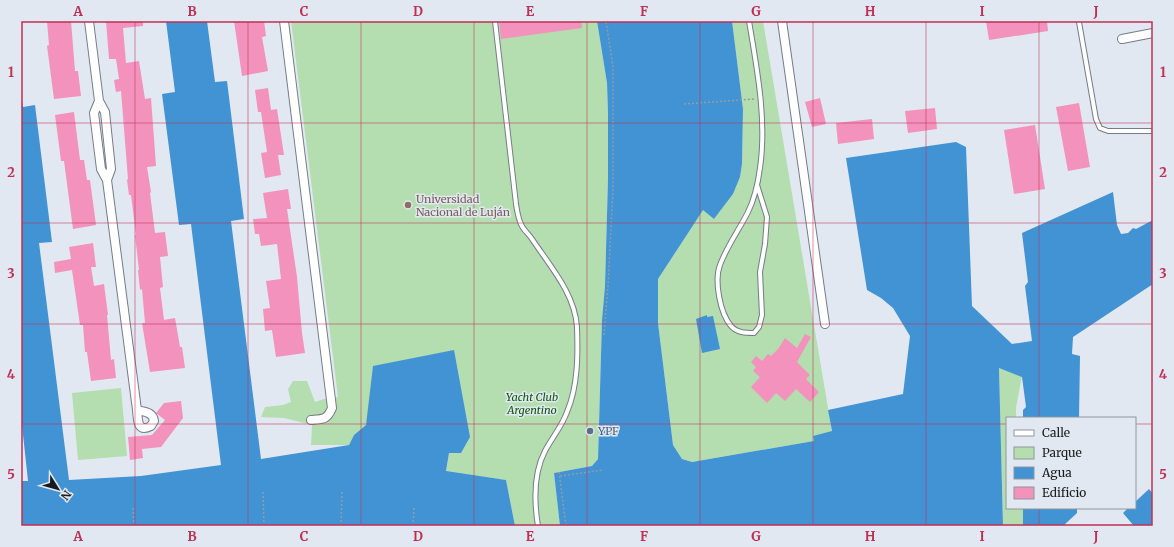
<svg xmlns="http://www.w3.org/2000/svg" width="1174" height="547" viewBox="0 0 1174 547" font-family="Merriweather,serif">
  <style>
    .green { fill: #b4deaf }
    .water { fill: #4193d4 }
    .building { fill: #f292bd }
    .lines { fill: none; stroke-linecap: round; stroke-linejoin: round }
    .service-casing { stroke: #767c86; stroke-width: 6 }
    .minor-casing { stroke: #767c86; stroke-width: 10 }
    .path { stroke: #959ba2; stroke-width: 1.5; stroke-dasharray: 2 2; stroke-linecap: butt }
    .service { stroke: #fff; stroke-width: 4 }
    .minor { stroke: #fff; stroke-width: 8 }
    .grid { fill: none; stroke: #bf2f54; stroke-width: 1; stroke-opacity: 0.55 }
    .education-dot { fill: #8d6e63; stroke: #e1e8f2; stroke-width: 1.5 }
    .service-dot { fill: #5c6f8a; stroke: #e1e8f2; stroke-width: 1.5 }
    .labels { text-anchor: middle; stroke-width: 3; stroke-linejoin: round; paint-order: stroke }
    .education-label { font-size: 11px; fill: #785e54; stroke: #e1e8f2; text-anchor: start }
    .park-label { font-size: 11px; font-style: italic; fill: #0f560a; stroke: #e1e8f2 }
    .service-label { font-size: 11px; fill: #4e5e75; stroke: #e1e8f2; text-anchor: start }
    .neatline { fill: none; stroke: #bf2f54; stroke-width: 1.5 }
    .grid-label { font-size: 13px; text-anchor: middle; font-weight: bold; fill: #bf2f54 }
  </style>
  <rect width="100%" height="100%" fill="#e1e8f2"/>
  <!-- green -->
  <path class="green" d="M291 21H597L607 83 608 113V179L605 286 602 320 598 459 592 466 554 473 560 526H515L506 480 446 472 449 453 367 419 366 425 354 435 349 445H311L312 425 284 418 261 417 265 407 283 405 291 402 288 389 293 381H307L315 402 324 399 338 397Z
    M732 21H763L832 432 813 436 814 441 692 462 682 459 673 445 658 323V279L703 209 714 219 733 194 740 177 742 164 743 109Z
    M999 368 1022 376 1016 408V418H1007V508H1023V526H1003Z
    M121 388 127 456 78 460 72 393Z"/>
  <!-- water -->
  <path class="water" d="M166 21H207L215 82 227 81 244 219 231 221 261 459 349 445 354 435 366 425 373 366 454 350 470 437 461 453H449L446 471 506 480 515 526H21V481H28L21 416V95L23 107 35 105 52 242 39 243 69 480 141 476 221 465 191 224 179 225 162 94 175 92Z
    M597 21H732L743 109 742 164 740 177 733 194 714 219 703 210 658 279V323L673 445 682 459 692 462 814 441 813 436 832 431 828 410 903 394 910 336 893 308 881 298 867 290 846 158 956 142 966 147 972 306 1012 344 1032 341 1025 286 1028 282 1022 233 1113 192 1117 225 1121 234 1128 233 1133 228 1136 229 1153 220V284L1073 337 1072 354 1080 356 1079 418H1023V410L1026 407 1022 377 999 368 1003 526H560L554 473 592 466 598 459 602 320 605 286 608 179V113L607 83Z
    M707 315V317L713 316 720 349 702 353 696 319Z
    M1149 489 1153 494V526H1134L1123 513 1128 508H1135V502Z
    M1023 508H1077V513L1063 526H1023Z"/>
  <!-- building -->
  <path class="building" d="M47 21H71L75 71H78L81 96 54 99 47 46 49 45Z
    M106 21H143V26L123 28 126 63 139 61 145 99 151 98 156 166 147 167 151 192 150 193 155 233 165 232 168 256 160 257 163 287 160 288 164 320 175 318 180 347H182L185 368 150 372 142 323H145L142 289 140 290 138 270H139L135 235H136L131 195H129L127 180 128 179 121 91 116 92 114 80 119 79 116 59H109Z
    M234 21H264L266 36 262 37 268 71 242 76Z
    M499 21H581L582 28 501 39Z
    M986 21H1047L1048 31 989 40Z
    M268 88 271 110 277 109 284 155H278L281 175 265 178 261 153 267 152 261 112H258L255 90Z
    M820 98 826 124 812 127 805 102Z
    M1079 103 1090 167 1068 171 1056 107Z
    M935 108 937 129 908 133 905 111Z
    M74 112 80 160H84L87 180H90L96 225 73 229 64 161H61L55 115Z
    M872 119 874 139 838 144 836 123Z
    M1035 125 1045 189 1014 194 1004 130Z
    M288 189 291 209H287L297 277 302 333 305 353 276 357 272 330 265 331 263 309 270 308 266 281 281 279 277 244 261 246 259 234H255L253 219 267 218 263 193Z
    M93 243 96 267H91L94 286 104 284 108 315H107L111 360 114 359 116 378 91 381 87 352H85L83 325H80L72 270 55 273 54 262 71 259 69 247Z
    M805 334 811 337 797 362 810 375 806 379 819 392 810 402 796 389 785 401 776 393 767 403 751 387 760 377 753 371 756 367 751 362 756 356 762 361 768 354 771 356 778 349 785 338 797 348Z
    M181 401 183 418 161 447 142 449 143 458 130 460 128 437 152 435 165 420 156 413 164 403Z"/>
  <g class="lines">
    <defs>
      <path id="service" d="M495 21 516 204C517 210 518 218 521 224 523 230 529 234 532 239 550 266 575 294 577 327 578 355 578 386 567 412 562 426 552 438 545 451 533 474 534 501 538 526
        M749 21C757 69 767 120 760 168 758 183 755 198 748 212 739 230 727 246 720 265 714 281 720 313 731 326 737 333 746 333 754 333L759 327 762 315 760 272 765 244 767 217 757 185
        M1079 22 1096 119 1100 128 1108 131H1153"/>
      <path id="minor" d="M89 21 99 101 105 112 111 169 107 180
        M284 21 332 408C327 420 323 419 311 420
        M782 21 825 324
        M1122 39 1153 33
        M99 101 94 113 101 169 107 180 137 410C138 420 137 433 151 426L154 421C153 412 145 412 137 410"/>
    </defs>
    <!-- service casing -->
    <use href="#service" class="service-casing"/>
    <!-- minor casing -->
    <use href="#minor" class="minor-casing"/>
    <!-- path -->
    <path class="path" d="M684 104 754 99
      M604 335 608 286 613 188V67L606 21
      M559 472 566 526
      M560 476 603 470
      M263 492 264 526
      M133 508 134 526
      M341 526 342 491
      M413 526 414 507"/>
    <!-- service -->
    <use href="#service" class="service"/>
    <!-- minor -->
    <use href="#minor" class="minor"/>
  </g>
  <!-- grid -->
  <path class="grid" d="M135 21V526M248 21V526M361 21V526M474 21V526M587 21V526M700 21V526M813 21V526M926 21V526M1039 21V418M21 123H1153M21 223H1153M21 324H1153M21 424H1007M1135 424H1153M1039 508V526"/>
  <!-- markers -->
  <circle class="education-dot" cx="408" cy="205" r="4"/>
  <circle class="service-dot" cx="590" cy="431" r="4"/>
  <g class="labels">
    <!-- education labels -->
    <g class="education-label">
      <text x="416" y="203">Universidad<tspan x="416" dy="13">Nacional de Luján</tspan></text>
    </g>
    <!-- park labels -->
    <g class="park-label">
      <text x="532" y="401">Yacht Club<tspan x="532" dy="13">Argentino</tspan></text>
    </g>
    <!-- service labels -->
    <g class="service-label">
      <text x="598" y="435">YPF</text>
    </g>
  </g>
  <!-- border -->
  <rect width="1174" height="547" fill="none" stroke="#e1e8f2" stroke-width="44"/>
  <!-- legend -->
  <rect x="1006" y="417" width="130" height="92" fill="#e1e8f2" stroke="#91969d"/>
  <rect x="1014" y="430" width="20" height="6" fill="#ffffff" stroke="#91969d"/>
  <text x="1042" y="437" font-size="12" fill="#181a1e">Calle</text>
  <rect x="1014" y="447" width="20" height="12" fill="#b4deaf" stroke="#91969d"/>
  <text x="1042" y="457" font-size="12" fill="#181a1e">Parque</text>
  <rect x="1014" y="467" width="20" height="12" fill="#4193d4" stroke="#91969d"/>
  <text x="1042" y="477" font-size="12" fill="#181a1e">Agua</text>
  <rect x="1014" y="487" width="20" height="12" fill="#f292bd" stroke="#91969d"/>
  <text x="1042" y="497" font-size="12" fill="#181a1e">Edificio</text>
  <!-- north arrow -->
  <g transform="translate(58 489) rotate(127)" stroke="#e1e8f2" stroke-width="3" paint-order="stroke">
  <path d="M0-3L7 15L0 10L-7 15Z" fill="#181a1e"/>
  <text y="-6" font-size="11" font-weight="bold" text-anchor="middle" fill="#181a1e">N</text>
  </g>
  <rect x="22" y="22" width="1130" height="503" class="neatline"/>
  <g class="grid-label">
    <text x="78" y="16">A</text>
    <text x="192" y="16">B</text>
    <text x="304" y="16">C</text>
    <text x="418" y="16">D</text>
    <text x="530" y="16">E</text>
    <text x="644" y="16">F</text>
    <text x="756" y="16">G</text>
    <text x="870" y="16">H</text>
    <text x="982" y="16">I</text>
    <text x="1096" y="16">J</text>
    <text x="11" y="77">1</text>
    <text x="1163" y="77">1</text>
    <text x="11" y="177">2</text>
    <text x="1163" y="177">2</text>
    <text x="11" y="278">3</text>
    <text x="1163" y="278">3</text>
    <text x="11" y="379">4</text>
    <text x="1163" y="379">4</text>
    <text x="11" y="479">5</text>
    <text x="1163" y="479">5</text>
    <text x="78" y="541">A</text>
    <text x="192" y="541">B</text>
    <text x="304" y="541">C</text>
    <text x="418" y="541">D</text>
    <text x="530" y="541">E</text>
    <text x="644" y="541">F</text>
    <text x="756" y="541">G</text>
    <text x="870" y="541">H</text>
    <text x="982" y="541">I</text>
    <text x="1096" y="541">J</text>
  </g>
</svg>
